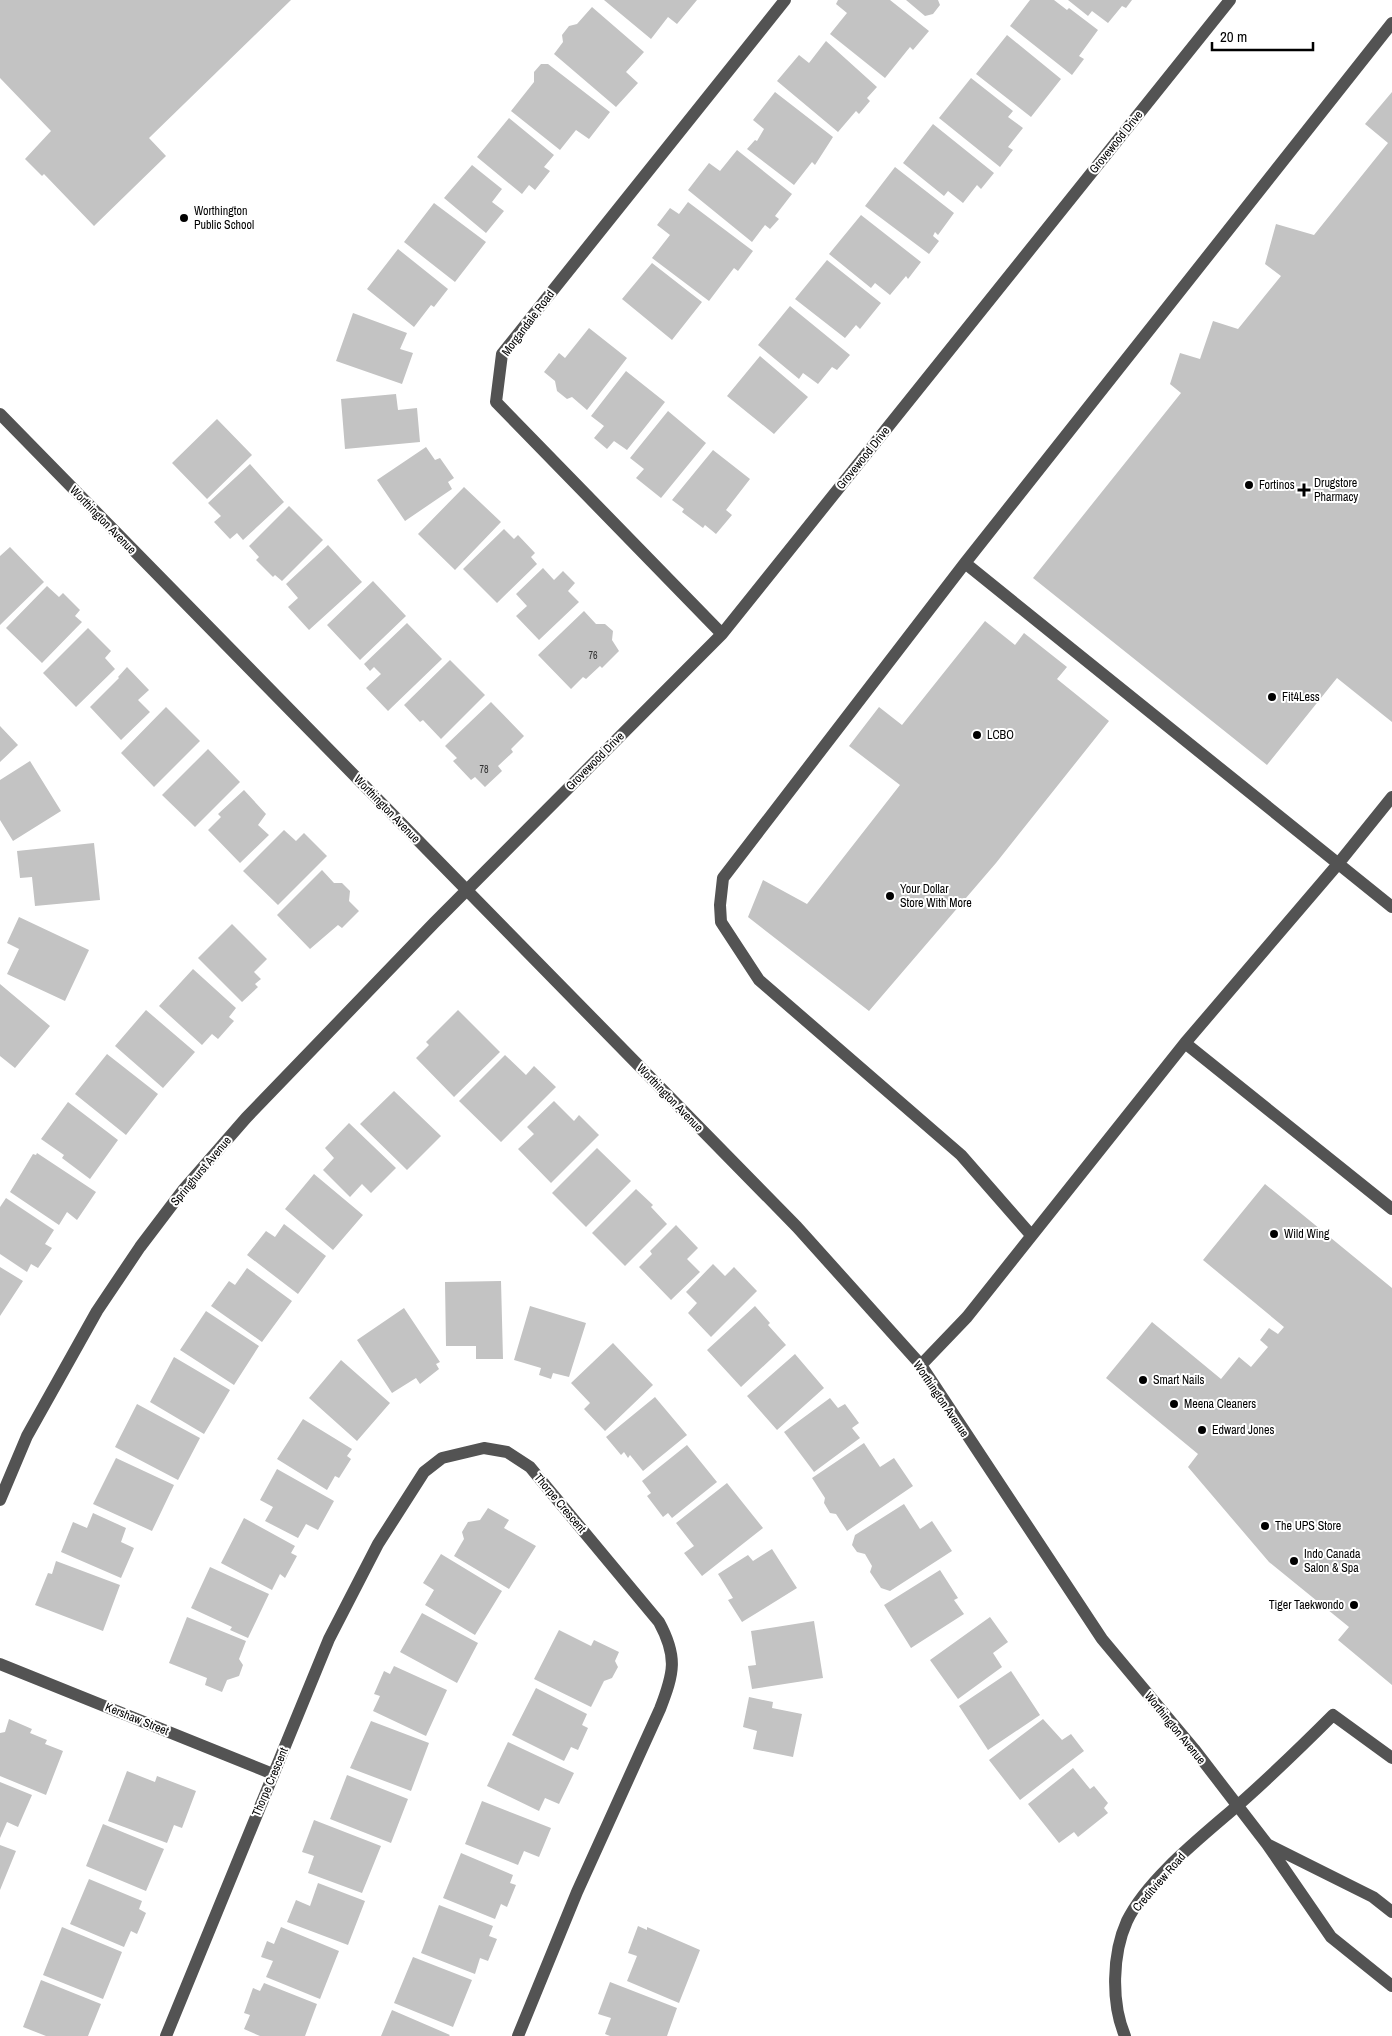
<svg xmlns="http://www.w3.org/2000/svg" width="1392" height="2036" viewBox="0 0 1392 2036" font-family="'Archivo Narrow',sans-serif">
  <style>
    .building { fill: #c3c3c3 }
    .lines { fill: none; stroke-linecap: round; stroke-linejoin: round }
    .minor { stroke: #535353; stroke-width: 12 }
    .poi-dot { fill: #000; stroke: #fff; stroke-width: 2 }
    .labels { text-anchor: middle; stroke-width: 4; stroke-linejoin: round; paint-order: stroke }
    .number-label { font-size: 10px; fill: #313131 }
    .street-label { font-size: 12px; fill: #000; stroke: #fff }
    .poi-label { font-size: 12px; fill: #000; stroke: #fff; text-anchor: start }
  </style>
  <rect width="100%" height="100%" fill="#fff"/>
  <!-- building -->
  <path class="building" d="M0 0H291L149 138 166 156 94 226 44 174 42 176 25 159 51 131 0 78Z
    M604 0H697L677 24 668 17 651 39Z
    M838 0H890L929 31 913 50 910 47 885 78 830 34 847 13 836 4Z
    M906 0H938L940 5 933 14 925 16Z
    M1030 0H1054L1067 10 1069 8 1098 30 1079 56 1084 59 1072 75 1010 26Z
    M1068 0H1132L1126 8 1122 6 1108 23 1092 11 1088 16Z
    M592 7 644 52 626 72 638 83 616 107 554 54 563 42 562 35 569 26 577 24Z
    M1007 35 1061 79 1031 117 976 74Z
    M826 41 877 87 867 98 870 101 859 114 856 111 838 132 777 81 799 55 809 63Z
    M541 64H548L610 112 589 139 576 130 560 150 511 111 534 82V72Z
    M971 78 1013 111 1008 117 1023 128 1008 147 1013 150 1000 167 939 118Z
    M775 92 833 137 815 165 812 162 794 185 747 149 755 140 757 141 764 129 753 120Z
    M1392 92V722L1337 678 1267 765 1033 578 1181 393 1170 384 1180 353 1200 359 1213 321 1238 329 1281 276 1265 264 1276 224 1314 235 1388 143 1365 124Z
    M509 118 554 155 544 167 550 171 535 190 529 185 522 194 477 157Z
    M933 124 994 173 981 189 977 185 963 203 948 191 944 196 903 163Z
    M737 150 792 194 775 216 779 219 770 229 765 225 752 242 688 190 709 163 720 171Z
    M472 165 502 189 492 202 504 211 486 233 444 198Z
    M895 167 954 213 938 235 935 232 933 236 939 241 929 254 865 206Z
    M688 202 753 251 738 271 734 268 709 301 652 258 670 235 657 225 670 208 679 214Z
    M434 203 486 242 455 282 404 242Z
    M861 215 921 262 908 279 906 276 890 295 875 283 871 288 829 254Z
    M398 249 448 289 434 307 431 305 414 327 367 289Z
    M827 260 881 303 860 329 856 325 845 338 795 299Z
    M652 263 702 302 672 340 622 299Z
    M790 306 850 355 837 370 832 367 818 384 803 373 799 379 758 345Z
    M353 313 407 333 400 349 413 353 402 384 336 361Z
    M589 328 627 358 587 410 572 397 567 399 557 391 555 381 544 372 559 353 565 358Z
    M760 356 808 397 774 434 727 396Z
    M626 371 665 402 627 450 614 441 607 449 594 438 604 426 591 416Z
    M396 394 398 410 417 408 420 442 345 449 341 399Z
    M668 411 706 443 661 498 636 478 644 469 630 458Z
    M217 419 252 455 207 499 172 463Z
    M426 447 435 460 440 458 454 478 448 482 452 489 405 521 377 480Z
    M713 450 750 479 726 510 732 515 716 534 705 525 703 528 682 512 684 509 672 500Z
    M250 464 284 502 243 540 237 533 230 539 214 522 221 516 208 503Z
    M464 487 501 522 455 570 418 534Z
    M289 506 323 540 282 581 275 575 273 577 256 560 259 557 249 546Z
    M504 529 514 539 518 535 535 553 531 557 537 564 497 603 463 569Z
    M328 545 362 582 309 630 288 607 298 598 286 584Z
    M10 547 44 582 0 625V556Z
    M543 568 554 580 563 571 575 583 568 591 579 602 539 640 516 616 527 606 516 594Z
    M373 581 406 616 360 660 327 625Z
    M47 586 59 597 63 593 80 610 75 616 82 622 42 663 6 628Z
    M584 611 596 624H605L613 631 612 640 619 651 602 668 600 666 586 679 583 677 571 689 538 655Z
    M985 621 1015 645 1024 633 1067 667 1057 679 1109 721 996 863 869 1011 748 917 763 880 807 904 900 785 849 746 879 707 902 725Z
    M407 623 442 659 388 711 366 688 381 674 374 667 370 671 364 664Z
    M88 628 111 651 105 658 115 669 76 707 43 673Z
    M450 660 485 695 441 739 423 720 420 722 404 705Z
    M127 667 149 690 138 700 150 712 121 740 90 707 119 678 118 677Z
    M491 702 524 736 511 749 513 752 498 766 502 771 485 787 475 777 471 780 453 761 457 758 445 746Z
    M166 707 200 741 154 787 121 753Z
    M0 726 18 745 0 762Z
    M208 749 240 782 195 827 162 795Z
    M30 761 61 811 13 841 0 820V780Z
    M244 790 266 814 258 825 269 835 240 863 208 830 221 817 218 814Z
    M284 830 296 841 304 833 327 856 278 905 243 871Z
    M94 843 100 900 35 906 32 877 20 878 17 851Z
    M322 870 334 883H342L350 891 349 901 359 911 342 928 338 925 310 949 277 915Z
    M19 917 89 950 65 1001 7 974 19 949 7 943Z
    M232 924 267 959 254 972 261 979 255 984 258 987 242 1002 198 958Z
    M193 969 236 1008 229 1017 234 1021 218 1039 212 1034 202 1045 159 1006Z
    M0 984 50 1026 15 1068 0 1056Z
    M146 1010 195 1052 163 1088 115 1046Z
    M458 1010 500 1052 454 1097 416 1058 429 1045 426 1042Z
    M107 1054 158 1094 126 1135 75 1094Z
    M505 1055 526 1075 534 1066 556 1087 501 1142 459 1101Z
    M394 1091 441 1136 407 1170 360 1124Z
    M554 1101 574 1121 579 1115 599 1135 551 1183 518 1149 534 1134 527 1127Z
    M68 1102 118 1140 90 1179 62 1158 64 1155 41 1139Z
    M349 1123 396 1168 371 1193 362 1184 350 1197 323 1170 334 1158 325 1148Z
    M597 1148 631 1181 586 1227 552 1193Z
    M37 1153 96 1192 77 1220 67 1212 59 1225 10 1192 33 1154 36 1155Z
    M314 1174 363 1215 333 1250 285 1209Z
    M1265 1184 1392 1288V1685L1338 1640 1349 1627 1269 1562 1188 1467 1198 1454 1106 1378 1152 1322 1221 1379 1239 1357 1251 1367 1268 1347 1260 1340 1269 1328 1278 1334 1284 1327 1203 1260Z
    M636 1189 653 1205 651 1207 667 1224 625 1266 592 1233Z
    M6 1198 54 1230 45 1244 52 1248 38 1268 31 1264 27 1272 0 1254V1207Z
    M284 1224 326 1256 298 1294 247 1255 266 1231 275 1237Z
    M676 1225 698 1248 687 1259 700 1272 671 1300 639 1267 652 1254 650 1251Z
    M713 1264 725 1276 734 1267 757 1291 711 1337 688 1313 697 1303 686 1292Z
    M0 1267 23 1281 0 1316Z
    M247 1268 292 1301 262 1342 211 1306 229 1281 235 1285Z
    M501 1281 503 1359H476V1346H446L445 1282Z
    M530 1306 586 1323 569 1377 553 1373 551 1379 539 1375 541 1368 514 1360Z
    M755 1306 770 1323 768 1325 786 1345 741 1387 707 1350Z
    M404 1308 440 1362 436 1364 439 1369 420 1384 416 1378 392 1393 357 1340Z
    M206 1311 259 1346 234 1385 180 1350Z
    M613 1343 653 1385 605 1431 584 1409 590 1403 571 1383Z
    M795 1354 824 1388 777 1430 747 1396Z
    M174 1357 230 1390 204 1434 150 1402Z
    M341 1360 390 1403 357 1441 309 1398Z
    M655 1397 687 1435 643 1471 630 1455 628 1458 624 1452 621 1455 606 1437Z
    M830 1398 838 1408 845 1404 859 1423 852 1428 860 1438 814 1472 784 1432Z
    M137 1404 200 1438 178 1480 115 1447Z
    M303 1419 352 1449 347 1456 351 1459 339 1478 335 1476 327 1490 277 1459Z
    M864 1443 880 1467 894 1458 913 1486 847 1531 836 1514 830 1513 824 1503 825 1498 812 1478Z
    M687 1445 717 1482 672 1518 668 1513 663 1517 647 1496 651 1493 642 1481Z
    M116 1458 174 1485 152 1531 93 1504Z
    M277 1469 334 1501 318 1530 306 1524 298 1538 265 1521 273 1507 260 1500Z
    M727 1483 763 1528 702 1576 684 1553 694 1546 676 1523Z
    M904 1504 920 1529 932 1521 952 1551 890 1591 881 1588 870 1572 872 1566 865 1554 857 1552 852 1545 855 1535Z
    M488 1508 509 1520 504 1528 536 1546 509 1589 454 1556 464 1539 462 1532 468 1522 480 1520Z
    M93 1513 126 1528 121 1542 134 1548 121 1578 61 1552 73 1522 87 1528Z
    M244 1518 295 1546 291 1553 297 1556 285 1578 280 1574 272 1590 221 1563Z
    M772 1549 797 1588 742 1622 728 1600 733 1598 718 1574 748 1555 753 1561Z
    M441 1554 502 1591 475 1635 425 1605 434 1590 423 1583Z
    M56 1561 120 1585 103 1631 35 1605 48 1573 52 1574Z
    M210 1567 269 1594 248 1638 230 1630 232 1627 191 1608Z
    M940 1570 958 1598 954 1600 964 1614 911 1648 884 1605Z
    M422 1613 478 1643 457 1683 400 1652Z
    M187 1617 246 1641 239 1659 243 1665 239 1676 227 1680 222 1692 205 1685 207 1678 169 1663Z
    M990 1617 1008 1642 993 1653 1002 1667 958 1699 930 1660Z
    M814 1621 823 1678 752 1689 748 1666 756 1665 751 1631Z
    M559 1630 591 1646 594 1640 619 1652 615 1661 618 1667 612 1678 604 1681 591 1707 534 1679Z
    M394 1666 447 1690 426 1736 373 1711 380 1696 374 1694 384 1671 390 1674Z
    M1011 1671 1040 1715 988 1750 959 1706Z
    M536 1688 587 1714 582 1725 588 1728 578 1750 571 1747 564 1761 512 1735Z
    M749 1697 773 1702 772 1708 802 1714 793 1757 753 1749 757 1731 743 1727Z
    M9 1719 32 1729 30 1733 47 1740 45 1744 63 1751 46 1795 0 1776V1733L5 1732Z
    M1043 1719 1062 1740 1071 1734 1084 1751 1020 1800 989 1760Z
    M371 1721 429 1743 411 1791 350 1768Z
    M508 1742 574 1773 559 1804 545 1798 539 1811 487 1786Z
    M1073 1768 1090 1789 1094 1786 1108 1803 1104 1808 1108 1813 1078 1837 1074 1832 1059 1843 1028 1804Z
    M127 1771 155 1782 157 1776 196 1791 182 1828 174 1825 167 1843 108 1821Z
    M347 1775 408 1799 391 1843 330 1819Z
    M0 1782 32 1795 18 1827 7 1822 0 1838Z
    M482 1801 551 1828 539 1857 524 1851 518 1865 465 1844Z
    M314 1820 381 1846 362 1893 308 1873 314 1856 302 1852Z
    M103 1824 164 1849 146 1891 86 1866Z
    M0 1845 16 1851 0 1890Z
    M461 1853 513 1875 510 1883 516 1885 507 1907 501 1904 495 1919 443 1898Z
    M89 1879 142 1901 139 1909 146 1913 137 1934 131 1931 124 1947 70 1924Z
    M318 1883 365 1901 348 1945 287 1922 296 1900 310 1906Z
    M439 1905 493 1926 489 1936 497 1939 488 1961 480 1958 475 1974 421 1953Z
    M638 1926 647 1930V1927L700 1950 679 2003 627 1981 637 1956 628 1953Z
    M62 1927 122 1952 103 1999 43 1975Z
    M281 1927 339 1951 320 1999 266 1977 273 1961 261 1957 267 1941 274 1944Z
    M413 1957 472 1980 453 2027 394 2003Z
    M41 1980 101 2004 88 2036H46L23 2027Z
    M610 1982 677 2008 667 2036H610L605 2034 611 2018 598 2014Z
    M264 1983 317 2004 305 2036H260L244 2029 250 2015 244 2013 253 1988 260 1991Z
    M392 2010 450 2035 449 2036H381Z"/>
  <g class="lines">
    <!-- minor -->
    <path class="minor" d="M0 414 797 1227 921 1365 1102 1639 1194 1749 1267 1844 1331 1937 1392 1986
      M965 563 1392 907
      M722 634 496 402 502 354 785 0
      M1185 1043 1392 1209
      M1031 1235 961 1155 759 980 721 922 720 905 723 878 965 563 1392 23
      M921 1365 967 1317 1185 1043 1338 864 1392 797
      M0 1500 27 1436 97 1311 140 1247 184 1189 246 1118 434 923 722 634 1230 0
      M0 1664 273 1774
      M1269 1845 1373 1897 1392 1912
      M166 2036 329 1639 378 1544 424 1472 442 1458 484 1448 507 1452 530 1467 659 1622C678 1657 674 1673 660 1709L577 1892 518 2036
      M1125 2036C1111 2003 1112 1954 1127 1921 1149 1876 1208 1832 1245 1799 1275 1772 1304 1744 1333 1715L1392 1758"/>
  </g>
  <!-- markers -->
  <g class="poi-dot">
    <circle cx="184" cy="218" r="5"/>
    <circle cx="1249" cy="485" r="5"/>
    <path d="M1301.5 482.5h5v5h5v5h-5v5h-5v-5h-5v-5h5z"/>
    <circle cx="1272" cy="697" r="5"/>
    <circle cx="977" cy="735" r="5"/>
    <circle cx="890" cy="896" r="5"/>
    <circle cx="1274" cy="1234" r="5"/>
    <circle cx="1143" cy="1380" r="5"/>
    <circle cx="1174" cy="1404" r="5"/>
    <circle cx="1202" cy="1430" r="5"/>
    <circle cx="1265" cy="1526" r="5"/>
    <circle cx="1294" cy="1561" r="5"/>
    <circle cx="1354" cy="1605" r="5"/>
  </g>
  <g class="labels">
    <!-- number labels -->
    <g class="number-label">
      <text x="593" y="659">76</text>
      <text x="484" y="773">78</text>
    </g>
    <!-- street labels -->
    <g class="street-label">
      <text transform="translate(1116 142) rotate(-51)" y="4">Grovewood Drive</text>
      <text transform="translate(528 323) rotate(-53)" y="4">Morgandale Road</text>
      <text transform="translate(863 458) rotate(-51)" y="4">Grovewood Drive</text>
      <text transform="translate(103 520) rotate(46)" y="4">Worthington Avenue</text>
      <text transform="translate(595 761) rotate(-45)" y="4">Grovewood Drive</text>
      <text transform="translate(387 809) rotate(46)" y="4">Worthington Avenue</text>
      <text transform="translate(670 1098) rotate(46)" y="4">Worthington Avenue</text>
      <text transform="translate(201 1171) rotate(-50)" y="4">Springhurst Avenue</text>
      <text transform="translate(941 1399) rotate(56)" y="4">Worthington Avenue</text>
      <text transform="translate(560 1503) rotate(50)" y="4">Thorpe Crescent</text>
      <text transform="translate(137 1719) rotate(22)" y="4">Kershaw Street</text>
      <text transform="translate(1175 1728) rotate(51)" y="4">Worthington Avenue</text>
      <text transform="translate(270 1782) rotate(-67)" y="4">Thorpe Crescent</text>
      <text transform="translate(1159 1882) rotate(-49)" y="4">Creditview Road</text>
    </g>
    <!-- poi labels -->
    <g class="poi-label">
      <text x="194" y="215">Worthington<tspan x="194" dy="14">Public School</tspan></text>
      <text x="1314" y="487">Drugstore<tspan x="1314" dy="14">Pharmacy</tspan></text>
      <text x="1259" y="489">Fortinos</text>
      <text x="1282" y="701">Fit4Less</text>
      <text x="987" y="739">LCBO</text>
      <text x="900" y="893">Your Dollar<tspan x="900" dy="14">Store With More</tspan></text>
      <text x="1284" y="1238">Wild Wing</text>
      <text x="1153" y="1384">Smart Nails</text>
      <text x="1184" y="1408">Meena Cleaners</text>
      <text x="1212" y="1434">Edward Jones</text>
      <text x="1275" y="1530">The UPS Store</text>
      <text x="1304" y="1558">Indo Canada<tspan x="1304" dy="14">Salon &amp; Spa</tspan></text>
      <text x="1344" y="1609" text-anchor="end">Tiger Taekwondo</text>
    </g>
  </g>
  <!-- scale -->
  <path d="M1212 42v8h101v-8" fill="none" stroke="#000000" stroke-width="2.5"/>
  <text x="1220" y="42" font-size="15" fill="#000000" stroke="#ffffff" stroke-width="4" paint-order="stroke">20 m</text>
</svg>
